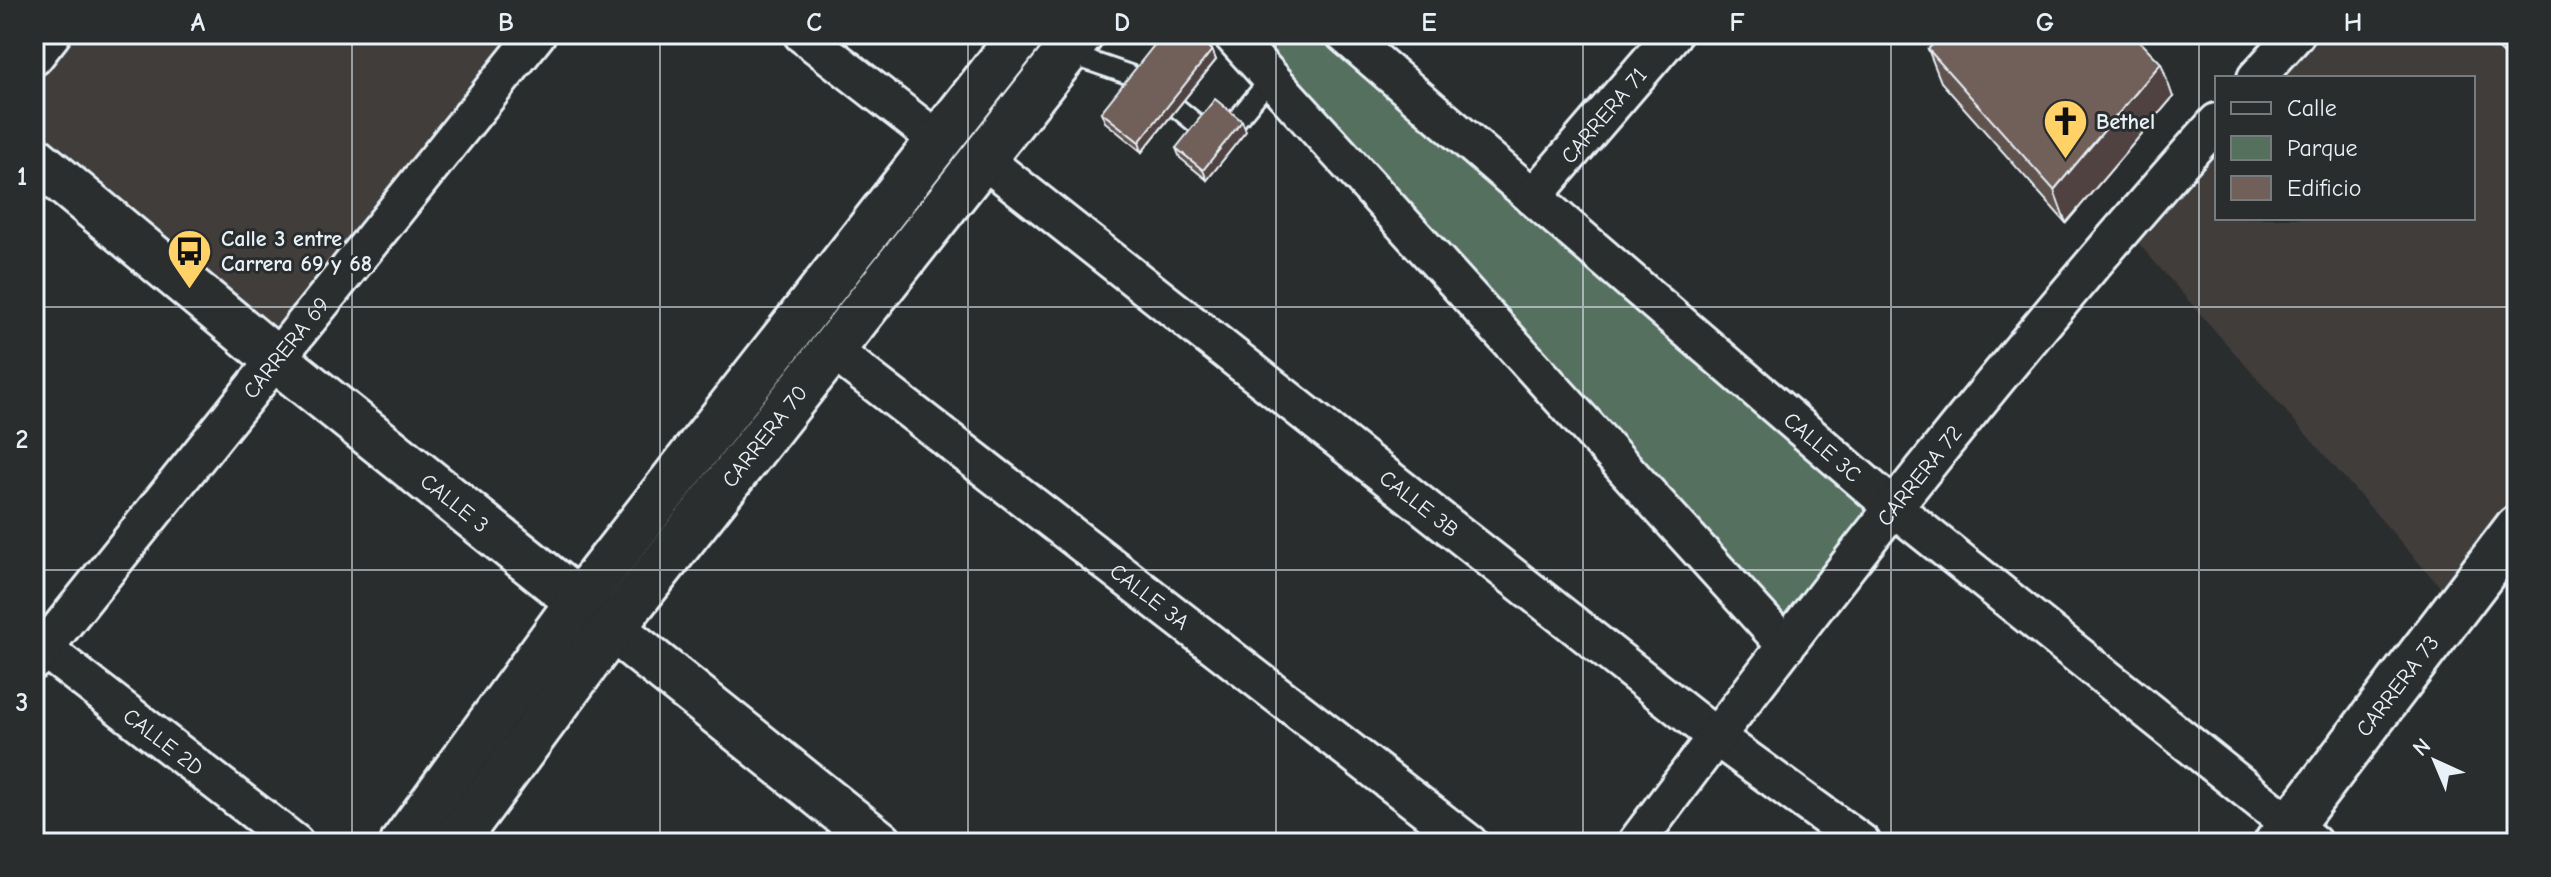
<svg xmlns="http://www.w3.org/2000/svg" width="2551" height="877" viewBox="0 0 2551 877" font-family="'Comic Neue',sans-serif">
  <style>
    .built { fill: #3f3c3b }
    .green { fill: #56705e; stroke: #9fb0ab; stroke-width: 2 }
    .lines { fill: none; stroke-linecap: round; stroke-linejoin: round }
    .lane-casing { stroke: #e8f1f8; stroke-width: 24 }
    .street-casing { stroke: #e8f1f8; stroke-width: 42 }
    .secondary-casing { stroke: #e8f1f8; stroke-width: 50 }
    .lane { stroke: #2a2d2e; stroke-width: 18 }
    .street { stroke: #2a2d2e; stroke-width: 36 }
    .secondary { stroke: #2a2d2e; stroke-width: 44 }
    .wall { fill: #61524d; stroke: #e8f1f8; stroke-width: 2 }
    .shaded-wall { fill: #4f423f; stroke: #e8f1f8; stroke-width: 2 }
    .building { fill: #715f5a; stroke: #e8f1f8; stroke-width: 2 }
    .grid { fill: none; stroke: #e8f1f8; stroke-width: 2; stroke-opacity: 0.55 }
    .labels { text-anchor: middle; stroke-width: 6; stroke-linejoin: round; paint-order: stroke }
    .street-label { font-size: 22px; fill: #e8f1f8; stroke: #2a2d2e }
    .poi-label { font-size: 22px; font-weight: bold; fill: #e8f1f8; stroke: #2a2d2e; text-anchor: start }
    .neatline { fill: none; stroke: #e8f1f8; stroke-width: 3 }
    .grid-label { font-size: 26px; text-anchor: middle; font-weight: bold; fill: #e8f1f8 }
  </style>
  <rect width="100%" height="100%" fill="#2a2d2e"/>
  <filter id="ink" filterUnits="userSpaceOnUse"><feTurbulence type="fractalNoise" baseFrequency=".0125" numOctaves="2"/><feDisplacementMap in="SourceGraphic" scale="16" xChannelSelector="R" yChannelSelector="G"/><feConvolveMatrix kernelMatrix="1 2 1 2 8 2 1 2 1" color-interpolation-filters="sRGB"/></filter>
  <g filter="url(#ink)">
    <!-- built -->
    <path class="built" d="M34 34H537L277 360 34 158Z
      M2296 34H2511L2517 40V528L2457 606 2123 226 2217 122V218H2473V78H2256Z"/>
    <!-- green -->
    <path class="green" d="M1231 34H1344L1894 508 1786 646Z"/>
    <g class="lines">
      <defs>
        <path id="lane" d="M1197 46 1207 34
          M1066 53 1139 78
          M1177 108 1203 129
          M1235 122 1271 78"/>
        <g id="street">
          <path d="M802 34 939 141"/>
          <path d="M1231 34 1786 646"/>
          <path id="s1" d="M1344 34 1894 508 2313 843"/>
          <path d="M2511 34 2517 40"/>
          <path d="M34 57 52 34"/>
          <path d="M2256 78 2296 34"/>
          <path id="s2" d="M983 159 1716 737 1862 843"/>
          <path id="s3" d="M1533 197 1673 34"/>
          <path id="s4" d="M832 350 1469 843"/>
          <path id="s5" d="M34 641 295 843"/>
          <path id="s6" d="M34 661 537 34"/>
          <path id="s7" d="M1636 843C1821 596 2011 351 2217 122"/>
        </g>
        <g id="secondary">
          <path id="s8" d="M34 158 277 360 880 843"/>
          <path d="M403 843 578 602 1022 34"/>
          <path id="s9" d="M454 843 612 629 1081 34"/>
          <path id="s10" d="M2277 843 2517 528"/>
        </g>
      </defs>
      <!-- lane casing -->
      <use href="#lane" class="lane-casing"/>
      <!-- street casing -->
      <use href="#street" class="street-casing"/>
      <!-- secondary casing -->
      <use href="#secondary" class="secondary-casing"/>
      <!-- lane -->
      <use href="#lane" class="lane"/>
      <!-- street -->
      <use href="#street" class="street"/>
      <!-- secondary -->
      <use href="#secondary" class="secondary"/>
    </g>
    <!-- wall -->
    <path class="wall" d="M1928 49 2173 97 2066 223 1941 82Z
      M1212 50 1216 60 1142 152 1105 122 1101 112Z
      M1242 121 1246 131 1207 180 1180 158 1176 148Z"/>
    <!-- shaded-wall -->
    <path class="shaded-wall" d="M1212 50 1216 60 1142 152 1139 142Z
      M2161 63 2173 97 2066 223 2054 190Z
      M1242 121 1246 131 1207 180 1203 170Z"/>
    <!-- building -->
    <path class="building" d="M1163 34H1192L1212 50 1139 142 1101 112Z
      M1944 34H1973L1980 42 1988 34H2133L2161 63 2054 190 1928 49Z
      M1215 99 1242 121 1203 170 1176 148Z"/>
  </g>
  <!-- grid -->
  <path class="grid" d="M352 34V843M660 34V843M968 34V843M1276 34V843M1583 34V843M1891 34V843M2199 34V843M34 307H2517M34 570H2517"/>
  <!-- icons -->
  <defs>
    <symbol id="church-pin" viewBox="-11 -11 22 30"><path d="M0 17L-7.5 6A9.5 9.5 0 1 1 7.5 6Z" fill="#ffd166" stroke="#2a2d2e"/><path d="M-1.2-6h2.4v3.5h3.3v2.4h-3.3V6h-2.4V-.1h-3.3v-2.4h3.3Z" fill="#111"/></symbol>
    <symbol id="bus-pin" viewBox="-11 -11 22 30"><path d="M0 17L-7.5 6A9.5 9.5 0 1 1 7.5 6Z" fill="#ffd166" stroke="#2a2d2e"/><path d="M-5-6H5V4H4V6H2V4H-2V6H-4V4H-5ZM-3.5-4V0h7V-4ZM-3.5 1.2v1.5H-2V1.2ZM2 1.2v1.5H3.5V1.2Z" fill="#111"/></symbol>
  </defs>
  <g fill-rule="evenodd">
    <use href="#church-pin" x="2040" y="96" width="51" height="69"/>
    <use href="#bus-pin" x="164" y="226" width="51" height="69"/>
  </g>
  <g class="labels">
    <!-- street labels -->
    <g class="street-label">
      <text dy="8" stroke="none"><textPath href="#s3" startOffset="108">CARRERA 71</textPath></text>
      <text dy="8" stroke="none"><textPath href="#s6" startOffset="402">CARRERA 69</textPath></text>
      <text dy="8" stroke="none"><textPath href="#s9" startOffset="512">CARRERA 70</textPath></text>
      <text dy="8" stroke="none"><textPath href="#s1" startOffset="632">CALLE 3C</textPath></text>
      <text dy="8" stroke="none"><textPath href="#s7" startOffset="464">CARRERA 72</textPath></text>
      <text dy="8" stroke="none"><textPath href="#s8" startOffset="544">CALLE 3</textPath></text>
      <text dy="8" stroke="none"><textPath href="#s2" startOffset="556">CALLE 3B</textPath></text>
      <text dy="8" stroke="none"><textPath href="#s4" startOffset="402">CALLE 3A</textPath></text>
      <text dy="8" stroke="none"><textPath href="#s10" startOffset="198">CARRERA 73</textPath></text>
      <text dy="8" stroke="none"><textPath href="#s5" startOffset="164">CALLE 2D</textPath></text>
    </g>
    <!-- poi labels -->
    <g class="poi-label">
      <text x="2096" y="129">Bethel</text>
      <text x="221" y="246">Calle 3 entre<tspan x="221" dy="25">Carrera 69 y 68</tspan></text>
    </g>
  </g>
  <!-- margin -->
  <rect width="2551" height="877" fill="none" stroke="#2a2d2e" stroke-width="88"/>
  <!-- legend -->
  <rect x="2215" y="76" width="260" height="144" fill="#2a2d2e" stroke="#767b7f" stroke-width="2"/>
  <rect x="2231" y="102" width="40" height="12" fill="#2a2d2e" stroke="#767b7f" stroke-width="2"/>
  <text x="2287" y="116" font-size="24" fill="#e8f1f8">Calle</text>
  <rect x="2231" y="136" width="40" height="24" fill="#56705e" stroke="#767b7f" stroke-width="2"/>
  <text x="2287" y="156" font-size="24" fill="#e8f1f8">Parque</text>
  <rect x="2231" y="176" width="40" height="24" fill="#715f5a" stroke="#767b7f" stroke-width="2"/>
  <text x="2287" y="196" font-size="24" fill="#e8f1f8">Edificio</text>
  <!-- north arrow -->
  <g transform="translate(2435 761) rotate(316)" stroke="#2a2d2e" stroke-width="6" paint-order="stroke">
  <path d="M0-6L14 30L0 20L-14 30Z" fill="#e8f1f8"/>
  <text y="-12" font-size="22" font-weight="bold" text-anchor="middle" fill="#e8f1f8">N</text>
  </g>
  <rect x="44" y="44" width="2463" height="789" class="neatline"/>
  <g class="grid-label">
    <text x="198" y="31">A</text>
    <text x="506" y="31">B</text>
    <text x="814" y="31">C</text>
    <text x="1122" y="31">D</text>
    <text x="1429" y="31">E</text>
    <text x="1737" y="31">F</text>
    <text x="2045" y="31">G</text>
    <text x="2353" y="31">H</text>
    <text x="22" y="185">1</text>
    <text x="22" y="448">2</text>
    <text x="22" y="711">3</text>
  </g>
</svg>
